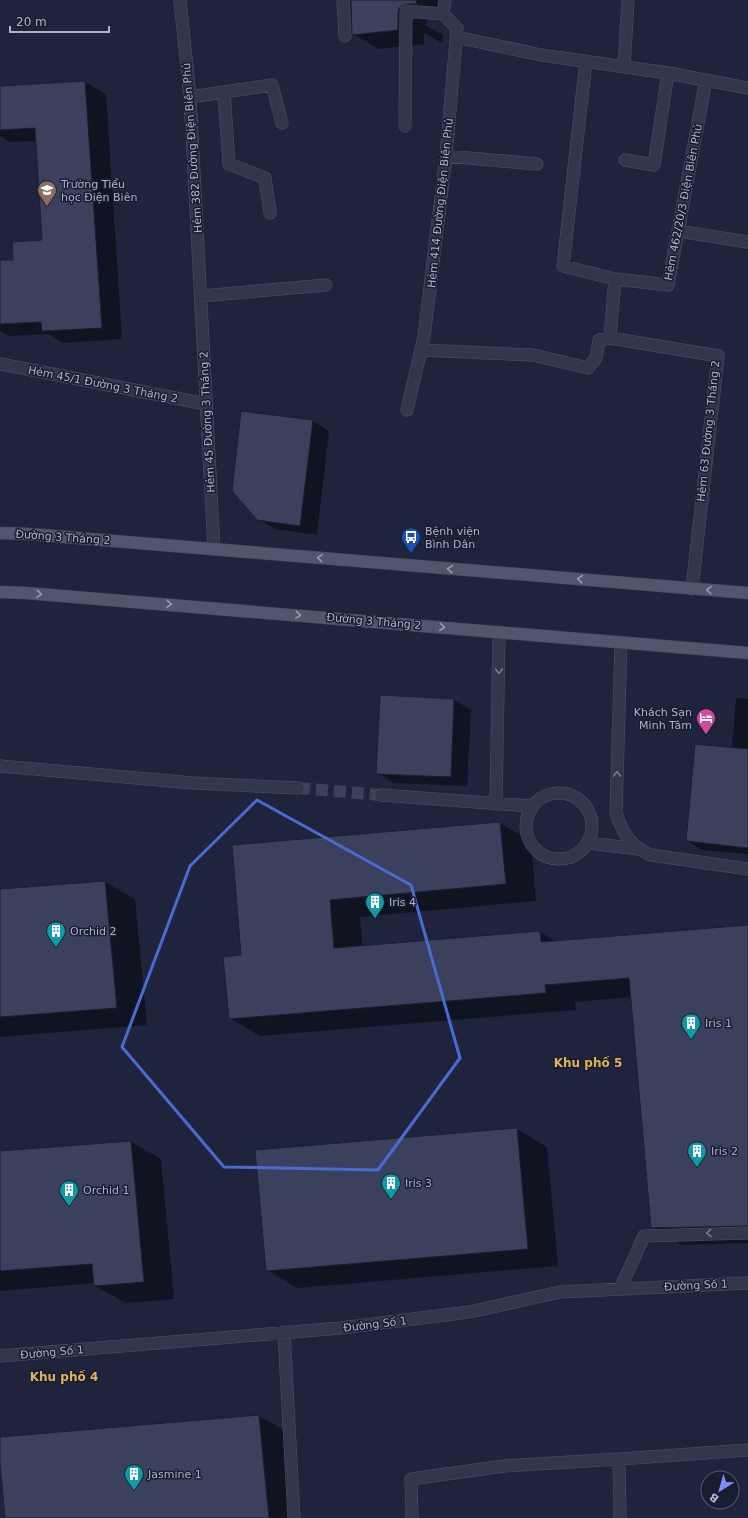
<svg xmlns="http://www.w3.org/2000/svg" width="748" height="1518" viewBox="0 0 748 1518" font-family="'DejaVu Sans',sans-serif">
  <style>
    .shadow { fill: #0007 }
    .building { fill: #3b415d; stroke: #1b1e33 }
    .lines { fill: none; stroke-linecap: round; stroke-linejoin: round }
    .minor-tunnel { stroke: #3c4058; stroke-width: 12; stroke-dasharray: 12 6; stroke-linecap: butt }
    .minor-casing { stroke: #4e5267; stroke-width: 13 }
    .major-casing { stroke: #3d4056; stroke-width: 13 }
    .minor { stroke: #33374c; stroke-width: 12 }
    .major { stroke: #51566d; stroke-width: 12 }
    .oneway { stroke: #979bb2 }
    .oneway2 { stroke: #777b91 }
    .marked { fill: none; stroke: #486cd4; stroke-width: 3; stroke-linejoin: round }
    .labels { text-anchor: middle; stroke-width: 3; stroke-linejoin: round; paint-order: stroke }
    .street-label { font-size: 11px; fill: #aeb2c9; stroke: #191d31 }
    .poi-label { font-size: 11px; fill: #aeb2c9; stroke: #191d31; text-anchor: start }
    .neighbourhood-label { font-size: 12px; font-weight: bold; fill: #dfb453; stroke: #191d31 }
  </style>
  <rect width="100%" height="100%" fill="#1f243c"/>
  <!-- shadow -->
  <path class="shadow" d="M351 0H441L442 19 433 18 426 21 425 25 443 35V42H440L424 33V44L379 49 353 34Z
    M85 82 106 94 122 339 63 343 48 334 9 336 0 331V261H14L43 241 37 141 10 142 0 136V87Z
    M313 421 329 431 317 535 275 529 258 519Z
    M381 696 454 700 471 710 467 786 394 783 377 773Z
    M736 698 748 699V854L702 850 687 841 732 749Z
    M500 823 531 841 536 901 360 917 363 947 540 932 557 942 748 926V1243L682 1245 652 1228 632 997 575 1002 576 1010 260 1036 230 1018 242 956 233 846Z
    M105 882 135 899 147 1025 0 1037V890Z
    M517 1129 547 1147 558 1266 297 1288 267 1270Z
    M131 1142 161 1159 174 1299 126 1303 95 1286V1283L0 1291V1152Z
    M259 1416 290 1433 297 1518H6L0 1438Z"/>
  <!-- building -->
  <path class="building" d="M351 0H416L417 4H406L400 7 398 11V30L352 35Z
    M85 81 102 328 42 331 41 322 0 324V260H13L12 242 42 240 35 128 0 130V86Z
    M241 411 313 420 300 526 257 520 232 491Z
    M380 695 454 699 451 777 376 774Z
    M695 744 748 749V848L686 841Z
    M500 822 506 884 330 900 334 948 540 931 541 942 748 925V1226L651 1228 629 978 545 985 546 993 229 1019 223 957 241 955 232 845Z
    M105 881 117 1008 0 1017V889Z
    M517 1128 528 1249 266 1271 255 1150Z
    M131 1141 144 1282 94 1286 92 1264 0 1271V1151Z
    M259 1415 269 1518H5L0 1463V1437Z"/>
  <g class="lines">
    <!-- minor-tunnel -->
    <path class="minor-tunnel" d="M298 788 381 795"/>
    <defs>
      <path id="minor" d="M180 0 190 97 214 549
        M343 0 345 36
        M456 37 541 55 668 73 748 88
        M586 61 563 266 615 279
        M624 67 628 0
        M224 92 229 164 265 178 270 213
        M190 97 272 85 282 123
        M405 126 406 11 443 14
        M446 156 537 164
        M625 160 654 165 668 73
        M678 231 748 242
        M201 296 326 285
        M610 338 615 279 668 285 706 80
        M421 350 533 355 588 368 596 358 599 340 610 338 718 356 692 589
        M0 364 206 404
        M407 410 424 337 446 156 457 28 443 14 445 0
        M621 642 616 813C623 834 630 846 651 855L748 869
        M0 766 193 783 298 788
        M526 826a33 33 0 1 1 66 0a33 33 0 1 1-66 0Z
        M381 795 532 806
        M496 804 499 632
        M588 843 638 849
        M620 1289 644 1236 748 1233
        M284 1332 294 1518
        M0 1356 341 1328 469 1312 560 1292 748 1283
        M412 1518 411 1479 504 1466 619 1459
        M620 1518 619 1459 748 1450"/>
      <path id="major" d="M0 533 29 534 748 593
        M0 592 26 593 748 653"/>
    </defs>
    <!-- minor casing -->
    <use href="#minor" class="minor-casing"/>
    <!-- major casing -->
    <use href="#major" class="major-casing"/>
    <!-- minor -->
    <use href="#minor" class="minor"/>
    <!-- major -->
    <use href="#major" class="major"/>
  </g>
  <!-- one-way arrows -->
  <defs><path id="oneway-chevron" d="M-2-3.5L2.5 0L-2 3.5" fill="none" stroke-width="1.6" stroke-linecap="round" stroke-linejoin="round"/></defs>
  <g class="oneway">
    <use href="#oneway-chevron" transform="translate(320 558) rotate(-175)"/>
    <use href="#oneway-chevron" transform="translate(450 569) rotate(-175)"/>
    <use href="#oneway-chevron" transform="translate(580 579) rotate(-175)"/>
    <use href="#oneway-chevron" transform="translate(709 590) rotate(-175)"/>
    <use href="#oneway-chevron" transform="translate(39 594) rotate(5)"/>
    <use href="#oneway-chevron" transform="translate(169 604) rotate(5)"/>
    <use href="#oneway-chevron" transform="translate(298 615) rotate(5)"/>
    <use href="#oneway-chevron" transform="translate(442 627) rotate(5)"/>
  </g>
  <g class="oneway2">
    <use href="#oneway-chevron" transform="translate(499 671) rotate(91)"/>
    <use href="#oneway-chevron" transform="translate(617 774) rotate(-89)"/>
    <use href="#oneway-chevron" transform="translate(709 1233) rotate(178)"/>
  </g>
  <!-- marked area -->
  <path class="marked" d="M257 800 411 885 460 1058 378 1170 224 1167 122 1047 190 866Z"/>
  <!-- icons -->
  <defs>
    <symbol id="school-pin" viewBox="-11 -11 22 30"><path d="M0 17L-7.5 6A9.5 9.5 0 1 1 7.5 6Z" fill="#8d6e63" stroke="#191d31"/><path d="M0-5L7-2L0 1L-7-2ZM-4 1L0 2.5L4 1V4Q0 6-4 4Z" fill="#fff"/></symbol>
    <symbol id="bus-pin" viewBox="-11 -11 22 30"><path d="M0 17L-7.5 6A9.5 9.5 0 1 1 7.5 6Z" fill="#1a4fb4" stroke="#191d31"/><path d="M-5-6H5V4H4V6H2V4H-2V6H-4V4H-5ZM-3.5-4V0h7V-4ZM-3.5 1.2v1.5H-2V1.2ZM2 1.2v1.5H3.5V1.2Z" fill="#fff"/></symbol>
    <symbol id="hotel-pin" viewBox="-11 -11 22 30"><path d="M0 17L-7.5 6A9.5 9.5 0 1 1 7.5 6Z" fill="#d1479c" stroke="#191d31"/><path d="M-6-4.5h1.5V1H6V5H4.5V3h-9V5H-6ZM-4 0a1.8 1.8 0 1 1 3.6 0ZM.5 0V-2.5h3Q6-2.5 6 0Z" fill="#fff"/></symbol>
    <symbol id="building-pin" viewBox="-11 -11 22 30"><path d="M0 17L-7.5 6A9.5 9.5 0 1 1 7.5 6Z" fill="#0f9aa8" stroke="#191d31"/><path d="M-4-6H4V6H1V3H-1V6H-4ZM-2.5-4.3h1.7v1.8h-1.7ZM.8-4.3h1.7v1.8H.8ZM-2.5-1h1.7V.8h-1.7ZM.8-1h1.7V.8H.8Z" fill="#fff"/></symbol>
  </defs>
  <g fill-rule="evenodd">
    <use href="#school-pin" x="36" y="179" width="22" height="30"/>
    <use href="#bus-pin" x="400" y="526" width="22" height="30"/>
    <use href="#hotel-pin" x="695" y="707" width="22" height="30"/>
    <use href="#building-pin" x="364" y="891" width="22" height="30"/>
    <use href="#building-pin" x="45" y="920" width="22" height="30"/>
    <use href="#building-pin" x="680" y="1012" width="22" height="30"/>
    <use href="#building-pin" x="686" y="1140" width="22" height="30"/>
    <use href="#building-pin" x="380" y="1172" width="22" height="30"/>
    <use href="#building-pin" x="58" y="1179" width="22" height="30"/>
    <use href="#building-pin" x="123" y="1463" width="22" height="30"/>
  </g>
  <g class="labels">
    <!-- street labels -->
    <g class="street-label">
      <text transform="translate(192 148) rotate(-94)" y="4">Hẻm 382 Đường Điện Biên Phủ</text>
      <text transform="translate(683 202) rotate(-79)" y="4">Hẻm 462/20/3 Điện Biên Phủ</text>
      <text transform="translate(440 203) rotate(-84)" y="4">Hẻm 414 Đường Điện Biên Phủ</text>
      <text transform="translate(103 384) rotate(11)" y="4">Hẻm 45/1 Đường 3 Tháng 2</text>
      <text transform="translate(207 422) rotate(-93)" y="4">Hẻm 45 Đường 3 Tháng 2</text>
      <text transform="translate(708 431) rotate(-84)" y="4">Hẻm 63 Đường 3 Tháng 2</text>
      <text transform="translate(63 537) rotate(4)" y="4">Đường 3 Tháng 2</text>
      <text transform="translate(374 621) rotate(5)" y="4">Đường 3 Tháng 2</text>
      <text transform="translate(696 1285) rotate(-3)" y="4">Đường Số 1</text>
      <text transform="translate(375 1324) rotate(-7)" y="4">Đường Số 1</text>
      <text transform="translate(52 1352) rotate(-5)" y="4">Đường Số 1</text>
    </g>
    <!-- poi labels -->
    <g class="poi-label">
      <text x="61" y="188">Trường Tiểu<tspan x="61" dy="13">học Điện Biên</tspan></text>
      <text x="425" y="535">Bệnh viện<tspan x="425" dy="13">Bình Dân</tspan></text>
      <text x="692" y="716" text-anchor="end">Khách Sạn<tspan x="692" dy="13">Minh Tâm</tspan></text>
      <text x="389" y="906">Iris 4</text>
      <text x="70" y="935">Orchid 2</text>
      <text x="705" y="1027">Iris 1</text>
      <text x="711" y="1155">Iris 2</text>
      <text x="405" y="1187">Iris 3</text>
      <text x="83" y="1194">Orchid 1</text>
      <text x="148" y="1478">Jasmine 1</text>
    </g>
    <!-- neighbourhood labels -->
    <g class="neighbourhood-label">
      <text x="588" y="1067">Khu phố 5</text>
      <text x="64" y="1381">Khu phố 4</text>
    </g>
  </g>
  <!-- north arrow -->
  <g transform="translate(720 1490) rotate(217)"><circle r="19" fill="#191d31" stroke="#55596e"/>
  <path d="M0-3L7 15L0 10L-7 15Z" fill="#7d8dff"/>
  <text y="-6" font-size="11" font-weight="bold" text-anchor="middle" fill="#aeb2c9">B</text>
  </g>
  <!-- scale -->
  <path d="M10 26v6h99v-6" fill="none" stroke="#aeb2c9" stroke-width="2"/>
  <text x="16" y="26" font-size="12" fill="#aeb2c9" stroke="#191d31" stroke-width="3" paint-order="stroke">20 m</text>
</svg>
